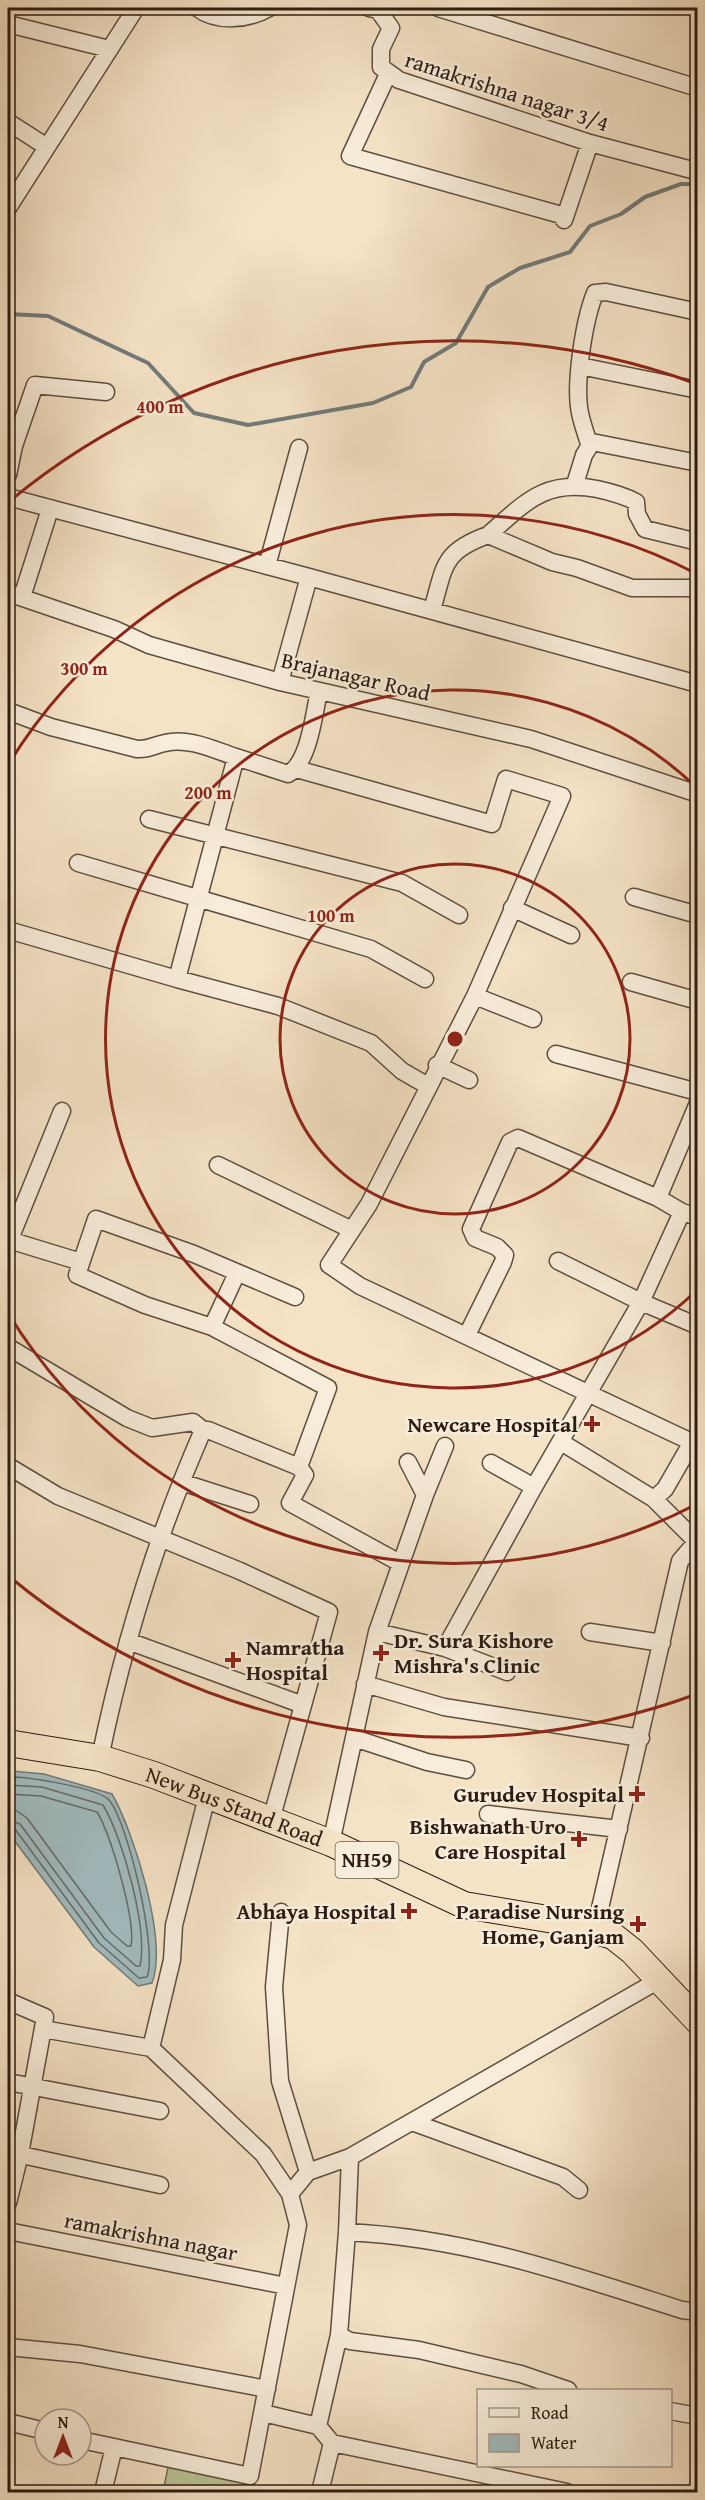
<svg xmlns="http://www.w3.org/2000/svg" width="705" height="2500" viewBox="0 0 705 2500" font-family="'Gentium Book Plus',serif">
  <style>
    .green { fill: #bac496; stroke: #737054; stroke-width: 1.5 }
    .water { fill: #a1bbbf; stroke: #727b7a; stroke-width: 1.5 }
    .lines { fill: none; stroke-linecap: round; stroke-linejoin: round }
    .shore { stroke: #666c69; stroke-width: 1.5 }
    .stream { stroke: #727b7a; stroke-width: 4 }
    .minor-casing { stroke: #5e4e40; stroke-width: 19 }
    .highway-casing { stroke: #2c1c13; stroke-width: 28 }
    .minor { stroke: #f8edda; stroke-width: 16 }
    .highway { stroke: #f5e3c6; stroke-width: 26 }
    .ring { fill: none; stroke: #8f2418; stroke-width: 3 }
    .poi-dot { fill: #8f2418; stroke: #f8edda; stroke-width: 2 }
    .labels { text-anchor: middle; stroke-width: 5; stroke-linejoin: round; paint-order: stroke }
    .shield { fill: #f8edda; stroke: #695b4f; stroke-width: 1.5 }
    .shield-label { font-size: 21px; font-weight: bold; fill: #2c1c13 }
    .street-label { font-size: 22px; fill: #2c1c13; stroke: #f8edda }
    .poi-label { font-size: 22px; font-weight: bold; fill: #2c1c13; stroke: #f8edda; text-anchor: end }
    .centre { fill: #8f2418; stroke: #f8edda; stroke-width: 3 }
    .ring-label { font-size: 18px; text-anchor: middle; font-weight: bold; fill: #8f2418; stroke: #f8edda; stroke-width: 5; stroke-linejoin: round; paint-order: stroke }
  </style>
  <rect width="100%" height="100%" fill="#f5e3c6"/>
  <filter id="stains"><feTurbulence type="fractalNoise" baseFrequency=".00333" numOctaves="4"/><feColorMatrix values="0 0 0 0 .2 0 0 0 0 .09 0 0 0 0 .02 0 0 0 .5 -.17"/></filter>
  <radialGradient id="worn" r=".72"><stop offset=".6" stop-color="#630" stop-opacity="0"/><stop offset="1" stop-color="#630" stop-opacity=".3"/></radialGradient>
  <!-- green -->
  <path class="green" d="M168 2467 253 2483 252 2492H163Z"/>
  <!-- water -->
  <path class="water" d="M12 1771 44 1774 112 1794C134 1832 168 1941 152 1983L138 1986 94 1947 14 1840 8 1827V1772Z"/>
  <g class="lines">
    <!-- shore -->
    <path class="shore" d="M8 1777C25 1776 99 1788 109 1800 128 1822 158 1951 147 1977L139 1978 99 1943 15 1829 8 1826
      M8 1785 42 1787 103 1805C123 1838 148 1929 140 1966H136L104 1938 20 1824 8 1819
      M8 1794 41 1796 97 1812C111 1835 136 1921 131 1946H127L111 1932 27 1818 17 1811 8 1810"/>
    <!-- stream -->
    <path class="stream" d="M8 314 48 316 148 363 194 413 248 425 373 403 411 387 424 362 456 343 488 287 520 268 570 252 590 226 621 214 645 197 681 184H698"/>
    <defs>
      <path id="minor" d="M197 8C217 23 248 20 269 8
        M369 8 378 10 391 28 381 49V67L399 80 590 143 692 170
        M438 8 698 88
        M8 24 109 49
        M388 74 350 156 565 216
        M8 122 47 147
        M8 208 136 8
        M564 220 590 143
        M580 366 698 390
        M589 444C586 434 582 423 580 413 574 383 584 321 595 293L606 292 698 312
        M8 475 14 446 35 385 106 392
        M575 484 584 455 592 442 698 463
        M8 497 309 577
        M488 535C525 503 544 479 597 489 611 492 623 495 636 502L637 514 645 529 698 542
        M267 566 299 448
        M8 593 114 629 149 645 280 682 531 739 698 794
        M22 597 50 509
        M432 610C445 567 441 552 488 535L552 562 577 568 632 588H698
        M280 682 309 577 698 684
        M319 691C314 714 309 763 288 774L236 757 177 979 278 1006 371 1043 402 1071 428 1086
        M8 711 51 727 137 749C149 750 154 745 165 743 189 737 214 750 236 757
        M297 769 492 824 506 779 562 796 475 996 369 1204 329 1265 360 1286 698 1445
        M149 819 402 883 459 915
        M78 863 371 949 425 979
        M634 897 698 915
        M512 908 571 935
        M8 930 177 979
        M631 982 698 1001
        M475 996 533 1019
        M556 1054 694 1091
        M437 1065 469 1080
        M218 1165 352 1230
        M682 1212 698 1217
        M9 1240 81 1262
        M8 1244 62 1111
        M558 1261 641 1302 698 1326
        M295 1297 194 1254 96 1219 77 1275 145 1305 212 1327 328 1388 299 1467
        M212 1327 237 1273
        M467 1335 503 1262 505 1255 497 1247 475 1238 471 1229 510 1142 518 1138 658 1198
        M8 1347 127 1418 152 1428 193 1422 203 1430H208L299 1467 305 1475 290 1503 400 1563
        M561 1442 654 1499 665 1489 692 1442
        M491 1463 534 1487
        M8 1466 58 1496 240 1571 329 1612 271 1820
        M181 1482 250 1504
        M425 1495 445 1446
        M654 1499 696 1541
        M377 1632 425 1495 408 1462
        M590 1632 662 1643
        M128 1641 303 1705
        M445 1648 507 1672
        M365 1684 444 1707 641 1738
        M354 1738 427 1762 466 1770
        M100 1758C123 1646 157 1535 203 1430
        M488 1814 619 1829
        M331 1843 377 1632 445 1648 534 1487 641 1302 682 1212 658 1198 698 1103
        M281 1912 274 1987 280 2081 308 2172
        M595 1930 680 1561 698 1540
        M8 2001 45 2017 20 2154 8 2203
        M43 2029 151 2048
        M8 2082 160 2111
        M412 2122 563 2177 579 2190
        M8 2152 160 2185
        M290 2194 308 2172 350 2157 659 1980
        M8 2231 286 2286
        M347 2232C468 2238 569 2274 682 2310L698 2312
        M339 2335 350 2341 419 2350 521 2374 568 2390
        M8 2347 80 2354 267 2389
        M670 2411 698 2416
        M263 2413 318 2426 332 2443 567 2492
        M8 2422 45 2431
        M318 2426 339 2335 347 2232 350 2157
        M81 2440 114 2447
        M103 2492 114 2447 250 2476 298 2225 290 2194 263 2154 151 2048 172 1960 174 1925 207 1797
        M320 2492 332 2443"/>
      <g id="highway">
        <path id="s1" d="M8 1743 100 1758 154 1775 331 1843 464 1905 566 1922 613 1936 632 1951 698 2021"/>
      </g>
    </defs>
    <!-- minor casing -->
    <use href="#minor" class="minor-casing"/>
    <!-- highway casing -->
    <use href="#highway" class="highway-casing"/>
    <!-- minor -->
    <use href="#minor" class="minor"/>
    <!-- highway -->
    <use href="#highway" class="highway"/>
  </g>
  <!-- distance rings -->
  <g class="ring">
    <circle cx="455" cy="1039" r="175"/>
    <path d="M697 1290A349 349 0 1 1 697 788"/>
    <path d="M697 1504A524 524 0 0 1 8 1313M8 765A524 524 0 0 1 697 574"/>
    <path d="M694 1695A698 698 0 0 1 11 1578M11 500A698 698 0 0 1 694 383"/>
  </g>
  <!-- markers -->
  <g class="poi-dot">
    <path d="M589 1415h6v6h6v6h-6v6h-6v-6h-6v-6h6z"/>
    <path d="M378 1644h6v6h6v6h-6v6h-6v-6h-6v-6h6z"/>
    <path d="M230 1651h6v6h6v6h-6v6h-6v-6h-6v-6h6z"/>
    <path d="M634 1785h6v6h6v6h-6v6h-6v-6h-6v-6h6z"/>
    <path d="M576 1830h6v6h6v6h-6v6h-6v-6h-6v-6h6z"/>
    <path d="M406 1902h6v6h6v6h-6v6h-6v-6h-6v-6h6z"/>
    <path d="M635 1915h6v6h6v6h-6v6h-6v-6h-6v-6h6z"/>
  </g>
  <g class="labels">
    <!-- shield labels -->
    <rect class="shield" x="335.5" y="1842" width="63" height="36" rx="4.5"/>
    <g class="shield-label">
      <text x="367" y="1867">NH59</text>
    </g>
    <!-- street labels -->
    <g class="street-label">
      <text transform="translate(507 91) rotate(18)" y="8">ramakrishna nagar 3/4</text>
      <text transform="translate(356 676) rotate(13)" y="8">Brajanagar Road</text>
      <text dy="8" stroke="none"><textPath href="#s1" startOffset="236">New Bus Stand Road</textPath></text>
      <text transform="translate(151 2236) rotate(11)" y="8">ramakrishna nagar</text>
    </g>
    <!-- poi labels -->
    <g class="poi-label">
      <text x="578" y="1432">Newcare Hospital</text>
      <text x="394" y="1648" text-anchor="start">Dr. Sura Kishore<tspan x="394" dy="25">Mishra's Clinic</tspan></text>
      <text x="246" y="1655" text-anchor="start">Namratha<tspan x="246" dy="25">Hospital</tspan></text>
      <text x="624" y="1802">Gurudev Hospital</text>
      <text x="566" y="1834">Bishwanath Uro<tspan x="566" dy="25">Care Hospital</tspan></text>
      <text x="396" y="1919">Abhaya Hospital</text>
      <text x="624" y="1919">Paradise Nursing<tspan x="624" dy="25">Home, Ganjam</tspan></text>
    </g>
  </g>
  <circle cx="455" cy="1039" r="9" class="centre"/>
  <g class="ring-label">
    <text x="160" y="413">400 m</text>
    <text x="84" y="675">300 m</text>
    <text x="208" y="799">200 m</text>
    <text x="331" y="922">100 m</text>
  </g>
  <!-- margin -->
  <rect width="705" height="2500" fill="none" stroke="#f5e3c6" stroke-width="30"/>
  <rect x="9" y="9" width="687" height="2482" fill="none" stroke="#2c1c13" stroke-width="3"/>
  <rect x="15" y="15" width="675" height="2470" fill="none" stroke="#2c1c13" stroke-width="1.5"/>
  <!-- legend -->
  <rect x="477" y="2389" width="195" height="78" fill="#f8edda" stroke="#a6998a" stroke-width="1.5"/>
  <rect x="489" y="2408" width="30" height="9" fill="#f8edda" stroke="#a6998a" stroke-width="1.5"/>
  <text x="531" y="2419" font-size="18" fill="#2c1c13">Road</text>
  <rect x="489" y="2434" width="30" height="18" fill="#a1bbbf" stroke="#a6998a" stroke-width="1.5"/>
  <text x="531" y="2449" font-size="18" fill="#2c1c13">Water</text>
  <!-- north arrow -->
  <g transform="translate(63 2437)"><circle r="28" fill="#f8edda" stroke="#a6998a" stroke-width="1.5"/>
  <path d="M0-4.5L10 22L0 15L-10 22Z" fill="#8f2418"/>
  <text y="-9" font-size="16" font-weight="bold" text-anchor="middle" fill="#2c1c13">N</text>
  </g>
  <rect width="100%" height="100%" filter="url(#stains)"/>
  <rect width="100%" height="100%" fill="url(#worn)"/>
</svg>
